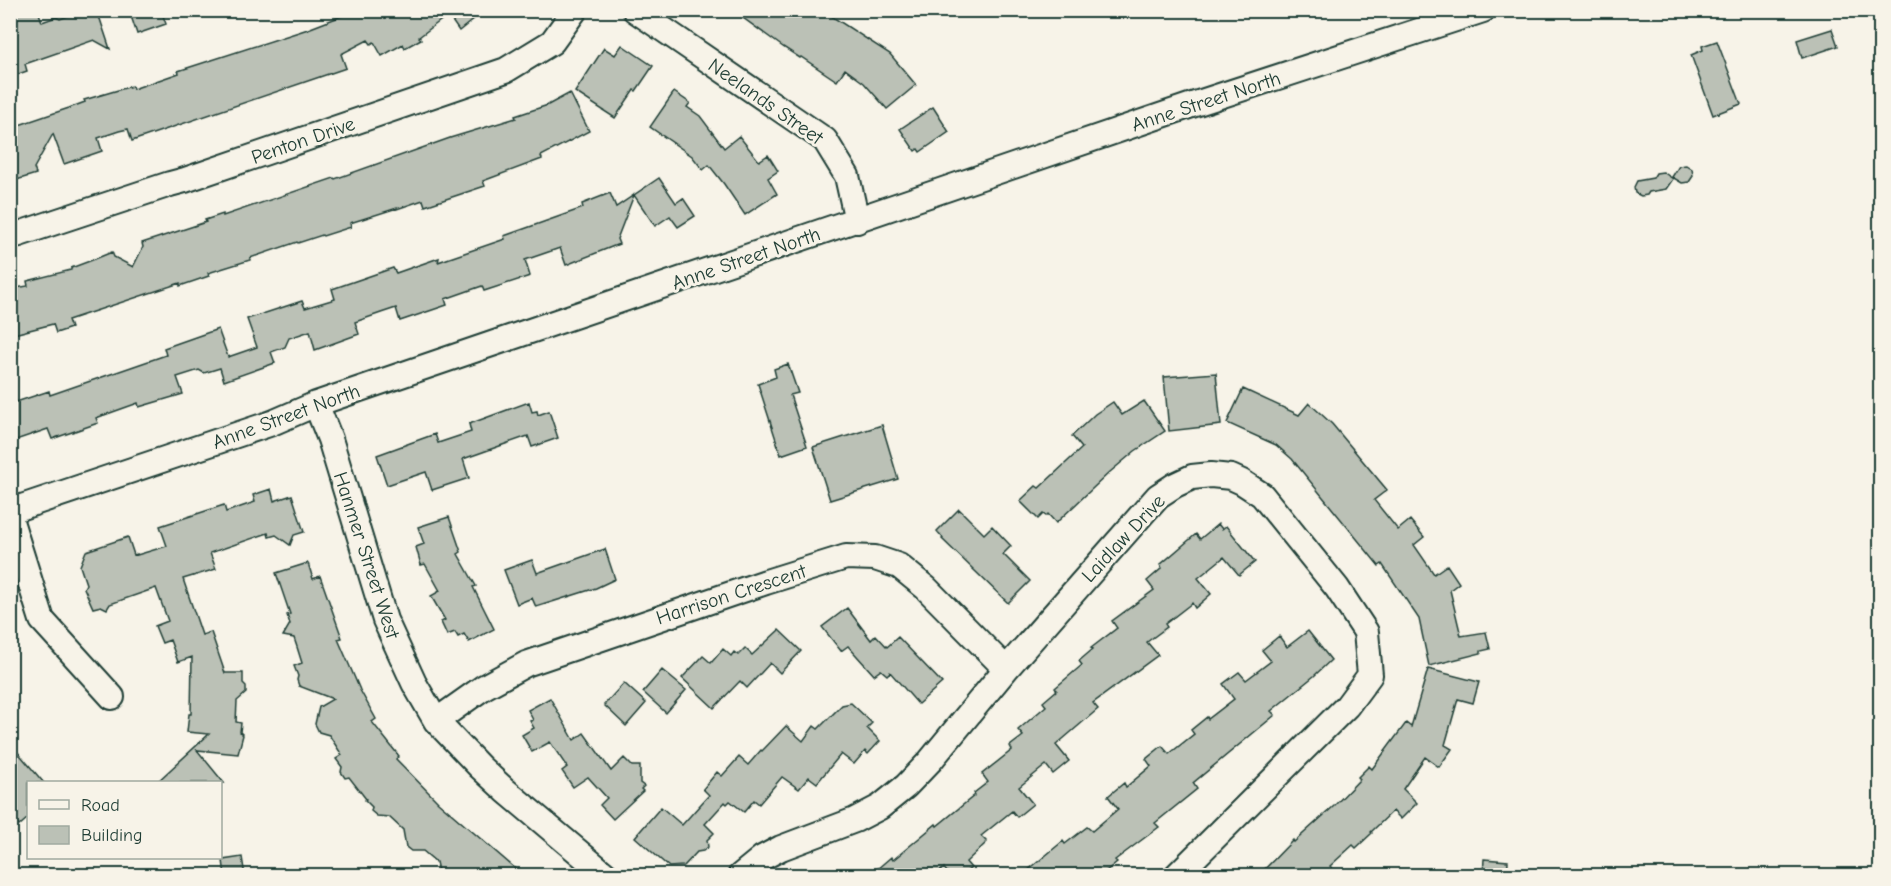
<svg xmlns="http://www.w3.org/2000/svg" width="1891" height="886" viewBox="0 0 1891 886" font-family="'Comic Neue',sans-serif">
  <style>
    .building { fill: #bbc1b6; stroke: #1f3d34; stroke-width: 1.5 }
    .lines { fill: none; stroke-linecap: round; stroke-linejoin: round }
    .minor-casing { stroke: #1f3d34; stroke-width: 28 }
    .minor { stroke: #f7f3e8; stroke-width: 24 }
    .labels { text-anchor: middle; stroke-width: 6; stroke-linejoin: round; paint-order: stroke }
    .street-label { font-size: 20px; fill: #1f3d34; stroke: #f7f3e8 }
  </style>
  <rect width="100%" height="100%" fill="#f7f3e8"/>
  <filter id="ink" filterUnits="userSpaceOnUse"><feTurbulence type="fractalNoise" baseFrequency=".0167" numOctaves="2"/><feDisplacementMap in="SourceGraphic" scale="12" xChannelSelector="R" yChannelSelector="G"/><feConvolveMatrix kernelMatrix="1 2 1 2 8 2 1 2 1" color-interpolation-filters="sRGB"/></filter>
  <g filter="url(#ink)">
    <!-- building -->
    <path class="building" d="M25 10H38L42 22 56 17 60 19 85 10H97L110 49 94 40 25 64 27 71 10 77V16Z
      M129 10H161L166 24 137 34Z
      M357 10H485L459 31 448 15 419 37 421 39 405 48 403 44 382 56 374 42 371 44 368 40 341 54 346 68 132 141 128 129 119 131 98 138 102 151 64 164 53 134 34 168 36 174 10 182V128L69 108 85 102 84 100 132 86 133 89 179 73 178 71 308 29Z
      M732 10H822L890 54 916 85 887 109 864 83 845 69 837 81 801 57 800 58 783 47Z
      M1832 29 1838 46 1802 58 1797 40Z
      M1717 41 1741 104 1713 115 1691 55 1703 50 1702 46Z
      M622 45 653 66 636 91 634 90 615 118 575 92 604 48 615 55Z
      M674 92 690 103 687 107 700 116 724 148 739 136 759 161 768 155 778 171 768 178 777 194 745 215 724 184 709 165 703 170 692 156 650 127Z
      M570 93 589 131 541 156 542 159 483 181 485 186 425 206 423 200 397 209V208L350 223 351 227 323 236 322 235 298 243 297 242 250 258V260L208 273 209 276 180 286V283L68 320 71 328 56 333 53 324 10 335V289L28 286 27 281 71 270V268L95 259 112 252 114 257 133 267 143 247 142 243 206 222 205 220 223 214V216L334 178 335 179 450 138 516 118 515 116 548 105Z
      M933 107 949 132 920 152 918 149 915 151 900 129Z
      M1686 165 1692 169 1693 176 1689 182 1682 183 1672 177 1679 166Z
      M1663 172 1673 179 1666 189 1649 192 1647 195 1641 196 1635 193 1634 187 1637 181 1653 178 1656 173Z
      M659 178 676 203 683 198 695 216 678 227 670 216 655 226 634 195 617 239 619 244 566 265 560 248 525 260 530 276 484 291 482 286 445 299 447 305 400 321 396 308 381 313 355 322 359 334 315 350 310 331 289 338 285 347 271 352 275 363 224 381 220 368 204 373 199 370 177 377 183 394 139 407 138 403 96 418 98 423 52 439 48 429 10 442V404L49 391 50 395 166 355 164 348 218 329 228 357 257 347 247 319 302 301 305 308 335 299 332 289 393 268 396 273 439 258 438 262 505 239 504 236 583 208 582 204 610 193 616 207Z
      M788 364 798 393 790 395 807 446 781 455 758 384 776 377 774 369Z
      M1216 373 1221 425 1169 431 1164 377Z
      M1243 389 1299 415 1309 403 1332 424 1387 490 1374 500 1398 530 1410 520 1424 537 1414 545 1434 574 1447 565 1459 583 1450 590 1461 636 1486 632 1490 649 1481 651V653L1429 666 1419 619 1382 564 1379 566 1292 459 1276 445 1227 423Z
      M1144 401 1165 431 1135 451 1110 472 1056 523 1048 514 1046 516 1043 514 1038 519 1020 501 1036 486 1039 488 1082 448 1072 436 1095 414 1113 402 1122 415Z
      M529 402 532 412 537 411 538 415 549 411 558 438 532 447 528 436 463 459 469 478 432 490 426 472 387 485 377 455 435 434 438 443 471 432 469 424Z
      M882 425 898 479 830 500 813 447Z
      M271 489 274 501 292 495 304 532 294 535 290 545 276 535 269 537 268 533 210 553 216 569 183 579 202 635 211 632 225 673H243V683L246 686V693L237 701 236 722 241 723 240 732 243 735 238 754 197 750 224 783H156L209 734 187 732 189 714H191L192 657 178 662 170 640 162 643 155 626 168 621 156 588 110 604 107 609 101 606 93 608 84 588 86 584 80 566 86 551 128 537 134 555 137 554V555L167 546 160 526 224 505 226 512 255 502 253 495Z
      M959 509 984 534 992 526 1011 546 1003 554 1030 581 1008 603 942 539 943 538 937 531Z
      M449 517 461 552 458 554 476 586 473 587 494 629 469 642 464 634 458 637 455 632 447 635 441 622 445 620 431 596 440 591 425 564 421 565 416 547 424 544 418 527Z
      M1218 524 1222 529 1226 526 1255 562 1239 575 1224 557 1198 578 1211 594 1195 608 1192 603 1165 624 1167 627 1147 642 1158 655 1093 703 1098 709 1056 745 1069 761 1053 774 1046 765 1019 787 1033 804 1017 817 1012 811 981 836 987 842 966 862 971 868 961 876H950L944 868 934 876H869L891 857 893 860 936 824 937 826 975 795 974 793 988 782 982 774 1012 750 1010 746 1023 736 1018 730 1046 706 1043 702 1057 690 1055 688 1082 665 1079 661 1093 649 1091 648 1117 628 1112 621 1154 590 1147 581 1162 568 1160 565 1196 534 1200 539Z
      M605 549 615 579 596 588 536 607 532 598 517 604 504 570 532 560 537 573Z
      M308 563 313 579 320 576 342 638 338 639 360 690 376 719 372 722 399 756 396 759 438 802 524 876H439L436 862 423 851H411L406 847 403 830 389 817 377 816 371 811 372 807 365 800 366 799 349 777 345 778 341 772 342 767 336 759 342 755 329 735 319 732 315 724 319 707 333 699 299 686 297 680 298 676 294 666 302 663 297 647 294 638 283 636 290 624 287 615 290 614 276 573Z
      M847 608 871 640 876 635 887 647 898 637 942 683 918 704 890 672 887 675 881 670 874 675 848 646 841 651 822 627Z
      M779 630 801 651 780 673 770 663 747 688 740 681 714 708 682 678 703 656 711 663 723 649 731 656 734 652 738 655 745 648 752 655Z
      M1308 631 1331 660 1314 676 1271 711 1275 715 1193 783 1197 789 1155 823 1159 827 1115 860 1117 862 1100 876H1021L1063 841 1065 844 1087 827 1092 831 1118 809 1108 796 1124 783 1126 787 1151 766 1146 759 1162 746 1169 754 1194 734 1191 730 1207 717 1208 719 1234 699 1223 684 1239 672 1246 680 1271 661 1262 650 1279 636 1287 647Z
      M1428 669 1479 682 1473 703 1458 699 1445 745 1452 749 1439 767 1425 757 1403 789 1417 803 1401 819 1393 811 1371 832 1372 833 1356 848 1353 845 1330 866 1339 876H1258L1293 840 1294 842 1334 806 1360 779 1358 777 1369 766 1372 769 1406 723 1411 727Z
      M662 670 686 690 666 713 643 692Z
      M624 683 646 703 626 726 604 705Z
      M550 698 574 740 584 733 611 771 624 758 632 766H640V783L644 786 641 789 643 791 613 819 600 805 607 798 588 777 573 787 562 771 567 767 550 742 532 752 522 735 534 728 530 721 533 720 528 710Z
      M851 703 872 723 867 728 880 741 868 754 865 751 854 764 841 754 817 783 809 777 799 789 782 777 759 804 754 800 744 812 730 801 727 804 725 802 705 824 714 833 707 840 708 847 703 851 697 852 684 866 669 867 635 837 661 807 682 825 709 795 703 789 717 772 722 776 739 757 748 765 761 750 762 751 786 726 803 741 814 726 818 729 842 705Z
      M10 743 44 783H28V818L19 826 10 816Z
      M242 857 245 876H225L223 860Z
      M1484 859 1508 861 1507 876H1483Z"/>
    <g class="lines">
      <defs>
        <path id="minor" d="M635 10 825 140 847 176 857 221
          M10 237 170 184 185 180 506 70 552 42 575 10
          M316 404 330 439 385 620 414 683 436 721 480 767 506 791 607 876
          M10 511 272 423 316 404 1195 104 1483 10
          M10 518 42 620 112 697
          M436 721 484 687 526 664 766 582 846 557 875 558 899 566 926 588 1006 669
          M740 876 762 858 781 848 855 820 880 807 906 786 930 761 1006 669 1158 496 1175 485 1192 477 1211 475 1231 477 1242 482 1262 495 1337 588 1366 632 1370 675 1347 706 1176 876"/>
      </defs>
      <!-- minor casing -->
      <use href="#minor" class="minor-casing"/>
      <!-- minor -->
      <use href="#minor" class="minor"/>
    </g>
  </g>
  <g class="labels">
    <!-- street labels -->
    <g class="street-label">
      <text transform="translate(766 101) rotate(35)" y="7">Neelands Street</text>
      <text transform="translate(1206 101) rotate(-18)" y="7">Anne Street North</text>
      <text transform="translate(303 140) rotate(-19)" y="7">Penton Drive</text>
      <text transform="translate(746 258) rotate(-19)" y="7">Anne Street North</text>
      <text transform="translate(286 416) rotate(-20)" y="7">Anne Street North</text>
      <text transform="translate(1123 538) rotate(-47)" y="7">Laidlaw Drive</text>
      <text transform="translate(367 555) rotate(72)" y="7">Hanmer Street West</text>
      <text transform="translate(731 594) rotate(-18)" y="7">Harrison Crescent</text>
    </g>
  </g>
  <!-- margin -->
  <rect width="1891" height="886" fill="none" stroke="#f7f3e8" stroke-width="36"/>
  <rect x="18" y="18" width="1855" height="850" fill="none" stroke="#1f3d34" stroke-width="2" filter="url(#ink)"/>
  <!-- legend -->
  <rect x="27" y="781" width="195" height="78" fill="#f7f3e8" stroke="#a1aaa0" stroke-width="1.5"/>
  <rect x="39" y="800" width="30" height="9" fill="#f7f3e8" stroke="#a1aaa0" stroke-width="1.5"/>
  <text x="81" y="811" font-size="18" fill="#1f3d34">Road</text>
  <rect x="39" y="826" width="30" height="18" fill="#bbc1b6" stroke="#a1aaa0" stroke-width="1.5"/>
  <text x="81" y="841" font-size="18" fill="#1f3d34">Building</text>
</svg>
